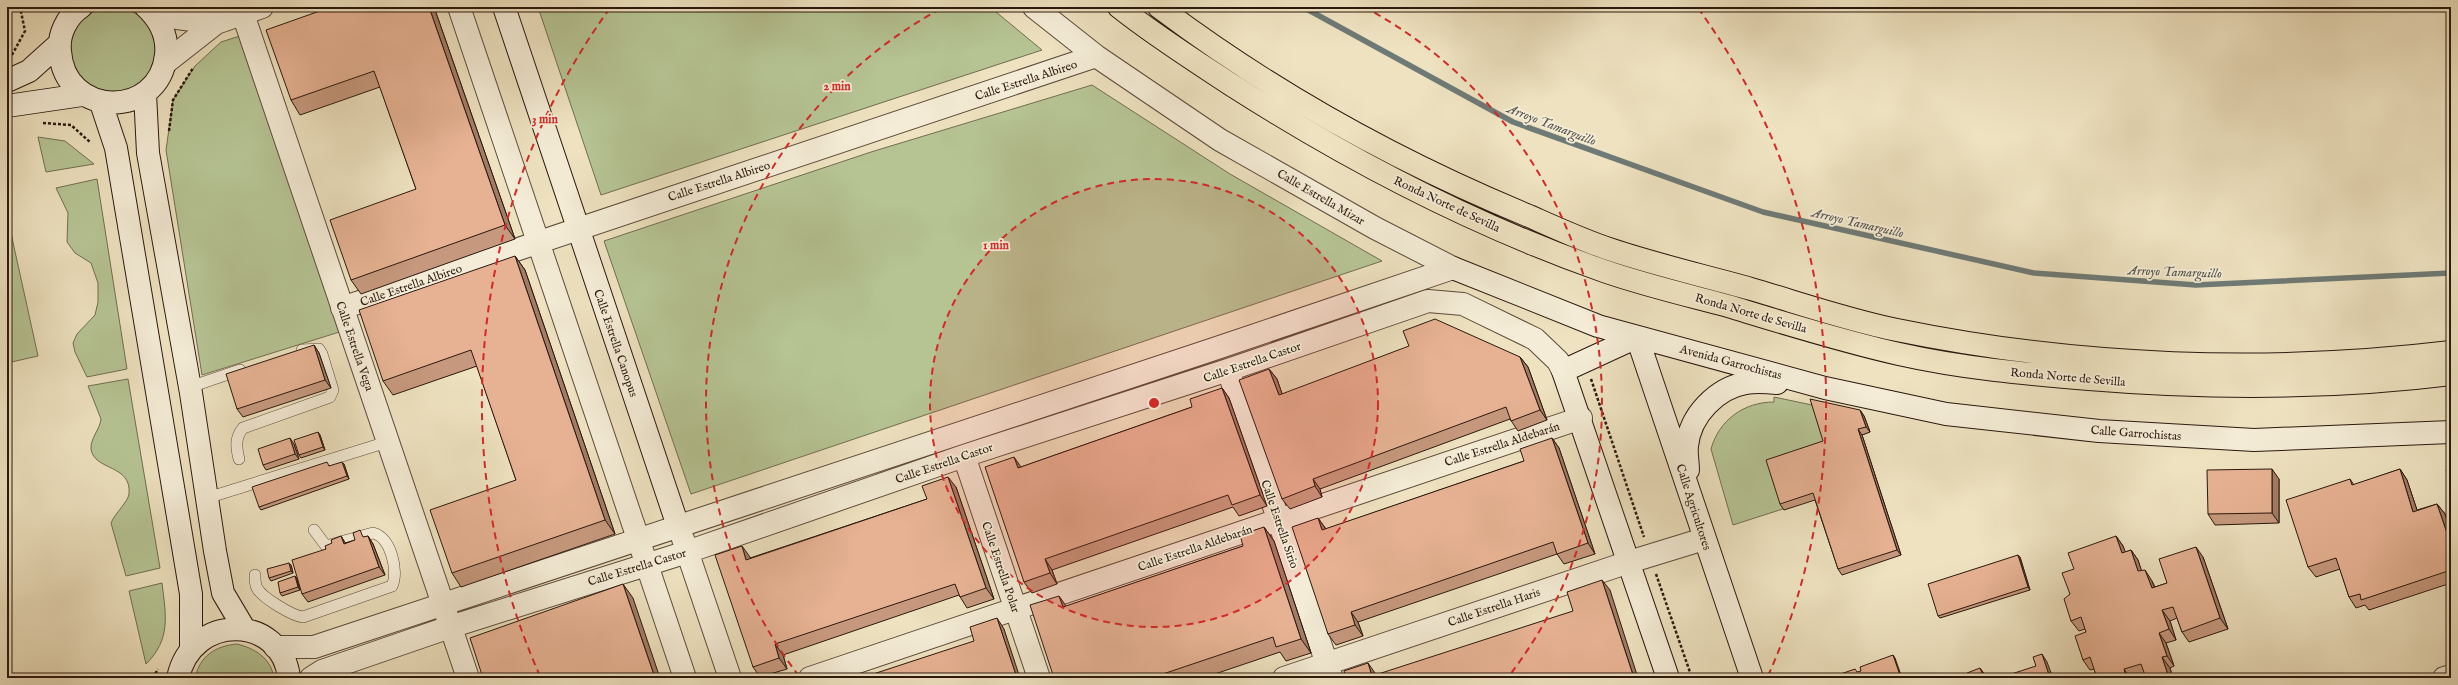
<svg xmlns="http://www.w3.org/2000/svg" width="2458" height="685" viewBox="0 0 2458 685" font-family="'IM FELL English',serif">
  <style>
    .green { fill: #b6c494; stroke: #706e51 }
    .lines { fill: none; stroke-linecap: round; stroke-linejoin: round }
    .stream { stroke: #6e7a75; stroke-width: 5.5 }
    .lane-casing { stroke: #5c4a3a; stroke-width: 12 }
    .street-casing { stroke: #5c4a3a; stroke-width: 24 }
    .secondary-casing { stroke: #2b180e; stroke-width: 24 }
    .highway-casing { stroke: #2b180e; stroke-width: 24 }
    .path { stroke: #2b180e; stroke-width: 2.5; stroke-dasharray: 3 2; stroke-linecap: butt }
    .lane { stroke: #f4ecd6; stroke-width: 11 }
    .street { stroke: #f4ecd6; stroke-width: 22 }
    .secondary { stroke: #f4ecd6; stroke-width: 22 }
    .highway { stroke: #eee2c0; stroke-width: 22 }
    .wall { fill: #c6997e; stroke: #2b180e }
    .shaded-wall { fill: #a17d67; stroke: #2b180e }
    .building { fill: #e6b293; stroke: #2b180e }
    .ring { fill: none; stroke: #d62828; stroke-width: 2; stroke-dasharray: 7 5 }
    .labels { text-anchor: middle; stroke-width: 3.5; stroke-linejoin: round; paint-order: stroke }
    .street-label { font-size: 12px; fill: #2b180e; stroke: #f4ecd6 }
    .water-label { font-size: 13px; font-style: italic; fill: #52514a; stroke: #f4ecd6 }
    .centre { fill: #d62828; stroke: #f4ecd6; stroke-width: 2 }
    .ring-label { font-size: 12px; text-anchor: middle; font-weight: bold; fill: #d62828; stroke: #f4ecd6; stroke-width: 3.5; stroke-linejoin: round; paint-order: stroke }
  </style>
  <rect width="100%" height="100%" fill="#eee2c0"/>
  <filter id="stains"><feTurbulence type="fractalNoise" baseFrequency=".005" numOctaves="4"/><feColorMatrix values="0 0 0 0 .2 0 0 0 0 .09 0 0 0 0 .02 0 0 0 .5 -.17"/></filter>
  <radialGradient id="worn" r=".72"><stop offset=".6" stop-color="#630" stop-opacity="0"/><stop offset="1" stop-color="#630" stop-opacity=".3"/></radialGradient>
  <!-- green -->
  <path class="green" d="M70 50a43 43 0 1 1 86 0a43 43 0 1 1-86 0Z
    M538 7H990L1042 50 601 195Z
    M249 33 349 329 202 375 166 150 173 100 195 66 221 42Z
    M1092 85 1230 174 1382 261 691 494 604 241 871 152Z
    M38 137 65 141 94 164 46 172Z
    M97 179 127 369 87 377 75 352 73 343 77 334 95 315 98 302V283L91 263 75 253 67 242 68 213 56 188Z
    M7 215 38 356 7 363Z
    M128 379 160 568 126 576 111 523C115 513 128 502 129 494 132 464 94 471 91 449 90 439 100 429 101 419L88 386Z
    M1774 397 1864 416 1870 432 1862 435 1876 479 1733 525 1711 449C1719 420 1744 402 1774 402Z
    M162 583C166 616 171 639 146 664L129 591Z
    M237 644C254 648 271 658 274 678H195C200 656 215 646 237 644Z"/>
  <g class="lines">
    <!-- stream -->
    <path class="stream" d="M1303 7 1513 122 1763 212 2034 273 2196 285 2451 273"/>
    <defs>
      <path id="lane" d="M190 387 240 370
        M239 459C236 447 235 438 243 428L330 397 333 390 322 354 319 349 302 350
        M207 498 387 442
        M255 575C255 579 255 585 257 588 262 598 293 616 303 617L392 586C399 572 391 537 373 533L326 546 314 530"/>
      <path id="street" d="M459 7 685 678
        M1034 7 1096 56 1220 140 1375 228 1453 268
        M243 14 468 678
        M154 15 216 23
        M165 63 216 23 262 7
        M342 308 1096 56
        M1228 370 1331 676
        M964 456 1039 678
        M683 539 730 678
        M275 647H314L1211 350 1453 268
        M311 678 322 671 450 627 687 552 964 456 1228 370 1428 301 1463 304 1535 339 1558 361 1563 371
        M810 678 1581 418
        M1284 678 1629 562 1704 539
        M2444 678 2451 676"/>
      <path id="secondary" d="M81 7C67 16 58 35 60 51 64 118 159 120 166 55 168 36 160 20 146 7
        M504 7 678 526
        M7 81 29 71 59 44
        M145 93 148 153 191 393 215 551 223 593 245 630
        M101 103 116 148 191 594V648
        M7 106 82 95
        M1453 268 1598 326 1825 388 1946 414 2099 431 2254 440 2451 432
        M1637 337 1563 371 1668 678
        M1637 337 1752 678
        M1688 470C1688 462 1686 454 1687 446 1690 415 1717 388 1746 383 1756 381 1767 382 1777 383
        M178 678C192 612 282 614 289 678"/>
      <path id="highway" d="M1119 7C1154 35 1192 59 1230 84 1347 159 1473 225 1604 271 1644 285 1687 295 1728 306 1784 323 1841 341 1899 354 1961 368 2026 374 2089 379 2210 389 2331 389 2451 374
        M1159 7C1272 92 1398 162 1529 216 1556 228 1584 241 1612 250 1657 265 1705 276 1751 289 1799 303 1848 320 1897 330 2077 367 2268 374 2451 352"/>
    </defs>
    <!-- lane casing -->
    <use href="#lane" class="lane-casing"/>
    <!-- street casing -->
    <use href="#street" class="street-casing"/>
    <!-- secondary casing -->
    <use href="#secondary" class="secondary-casing"/>
    <!-- highway casing -->
    <use href="#highway" class="highway-casing"/>
    <!-- path -->
    <path class="path" d="M12 55 25 31 20 7
      M43 123 71 125 91 143
      M169 131 173 100 193 68
      M1591 379 1644 537
      M1656 574 1692 678
      M153 678 158 669"/>
    <!-- lane -->
    <use href="#lane" class="lane"/>
    <!-- street -->
    <use href="#street" class="street"/>
    <!-- secondary -->
    <use href="#secondary" class="secondary"/>
    <!-- highway -->
    <use href="#highway" class="highway"/>
  </g>
  <!-- wall -->
  <path class="wall" d="M434 7 515 239 361 294 351 280 416 189 380 87 300 115 291 100Z
    M515 256 525 270 615 534 461 587 452 573 516 480 477 366 393 395 383 381Z
    M314 345 319 353 331 388 243 417 237 409Z
    M1520 357 1528 367 1547 420 1518 431 1510 419 1320 489 1322 497 1290 509 1282 499 1269 369 1277 379 1282 394Z
    M1222 388 1229 398 1267 506 1239 516 1233 507 1052 570 1057 584 1032 593 1024 582 1021 467 1192 407Z
    M1860 410 1864 416 1870 432 1862 435 1901 555 1842 575 1838 569 1815 500 1784 510 1780 504 1823 441Z
    M318 432 320 435 325 450 301 458 299 455Z
    M1552 438 1559 448 1595 554 1564 564 1557 554 1358 622 1363 636 1336 645 1328 634 1318 518 1326 529 1524 461Z
    M294 444 299 459 266 470 263 465Z
    M344 464 349 479 261 510 259 507 329 465 330 466Z
    M2400 469 2407 480 2417 510 2437 504 2445 514 2450 532H2451V583L2369 610 2365 605 2356 608 2349 597 2340 569 2316 577 2308 567 2350 479 2354 485Z
    M2279 479V523L2215 525 2208 514Z
    M956 487 994 599 967 608 959 595 783 655 787 669 760 677 753 667 750 557V558L927 499Z
    M1264 527 1274 541 1311 653 1286 661 1280 652 1203 678H1054L1067 606 1243 546Z
    M341 536 345 543 368 536 373 544 385 575 308 602 302 594 326 549Z
    M2116 536 2123 546 2125 552 2131 550 2138 560 2141 570 2152 581 2155 587 2167 583 2203 557 2228 629 2189 642 2182 632 2177 618 2170 621 2176 640 2166 643 2174 666 2170 668 2173 678H2146L2145 676 2138 678H2097L2094 669 2090 670 2083 660 2086 632 2085 629 2079 631 2071 621 2070 594 2074 569Z
    M2018 555 2020 557 2030 590 1940 618 1938 616Z
    M289 563 291 565 293 573 271 581 269 578Z
    M295 576 297 579 300 590 282 596 280 593Z"/>
  <!-- shaded-wall -->
  <path class="shaded-wall" d="M429 7H434L515 239 505 225Z
    M515 256 525 270 615 534 605 520Z
    M314 345 319 353 331 388 325 380Z
    M1520 357 1528 367 1547 420 1540 410Z
    M1269 369 1277 379 1286 405 1279 395Z
    M1222 388 1229 398 1267 506 1260 495Z
    M1860 410 1864 416 1870 432 1866 427Z
    M1858 429 1862 435 1901 555 1897 550Z
    M318 432 320 435 325 450 323 447Z
    M290 438 294 444 299 459 295 454Z
    M1552 438 1559 448 1595 554 1588 543Z
    M1014 457 1021 467 1018 468Z
    M342 462 344 464 349 479 347 476Z
    M2272 469 2279 479V523L2272 513Z
    M2400 469 2407 480 2421 522 2413 512Z
    M948 477 956 487 994 599 986 588Z
    M1313 479 1320 489 1322 497 1315 486Z
    M2437 504 2445 514 2451 534 2447 533Z
    M1318 518 1325 528 1330 541 1322 530Z
    M1264 527 1274 541 1311 653 1301 639Z
    M341 536 346 544H344Z
    M368 536 373 544 385 575 379 567Z
    M2116 536 2123 546 2130 563 2122 553Z
    M742 546 750 557 754 570 746 560Z
    M2196 547 2203 557 2228 629 2220 618Z
    M2131 550 2138 560 2145 581 2138 571Z
    M2018 555 2020 557 2030 590 2028 587Z
    M1045 559 1052 570 1057 584 1050 573Z
    M289 563 291 565 293 573 291 571Z
    M2145 570 2152 581 2159 599 2152 588Z
    M295 576 297 579 300 590 298 587Z
    M1602 580 1610 590 1638 678H1634Z
    M623 584 633 598 660 678H655Z
    M1059 596 1069 610 1063 607Z
    M2162 610 2170 621 2176 640 2169 629Z
    M1351 612 1358 622 1363 636 1355 625Z
    M997 618 1004 629 1020 678H1017Z
    M2159 633 2166 643 2174 666 2167 656Z
    M775 644 783 655 787 669 779 658Z
    M2042 654 2047 662 2053 678H2050Z
    M1893 655 1895 658 1902 678H1901Z
    M2162 657 2170 668 2173 678H2169Z
    M1368 663 1375 673 1376 678 1372 676Z
    M1980 668 1986 676V678H1984Z
    M2124 669 2130 678H2126Z"/>
  <!-- building -->
  <path class="building" d="M331 7H429L505 225 351 280 330 220 416 189 374 71 291 100 266 30Z
    M515 256 605 520 452 573 430 510 516 480 471 350 383 381 359 310Z
    M1435 319 1520 357 1540 410 1511 421 1506 407 1313 479 1315 486 1282 499 1239 380 1269 369 1279 395 1409 346 1403 331Z
    M314 345 325 380 237 409 226 374Z
    M1222 388 1260 495 1232 505 1228 495 1045 559 1050 573 1024 582 985 467 1014 457 1018 468 1192 407 1190 399Z
    M1810 399 1860 410 1866 427 1858 429 1897 550 1838 569 1813 493 1780 504 1766 460 1823 441Z
    M318 432 323 447 299 455 294 440Z
    M290 438 295 454 263 465 258 449Z
    M1552 438 1588 543 1557 554 1553 542 1351 612 1355 625 1328 634 1292 527 1318 518 1322 530 1524 461 1520 449Z
    M327 462 329 466 342 462 347 476 259 507 252 487Z
    M2451 468V485L2446 470Z
    M2272 469V513L2208 514 2207 470Z
    M2400 469 2413 512 2437 504 2447 533 2451 532V570L2361 600 2360 594 2349 597 2336 558 2308 567 2286 500 2350 479 2352 485Z
    M948 477 986 588 960 597 955 584 775 644 779 658 753 667 715 555 742 546 746 560 927 499 922 486Z
    M1264 527 1301 639 1276 647 1273 637 1151 678H1054L1030 605 1059 596 1063 607 1243 546 1240 535Z
    M360 530 363 537 368 536 379 567 302 594 292 560 326 549 325 546 332 543 331 540 341 536 344 544 355 540 353 533Z
    M2116 536 2122 553 2131 550 2138 571 2145 570 2152 588 2167 583 2159 559 2196 547 2220 618 2182 632 2173 607 2162 610 2169 629 2159 633 2167 656 2162 657 2169 678H2146L2141 664 2124 669 2126 678H2097L2090 657 2083 660 2075 636 2086 632 2081 617 2071 621 2064 599 2070 594 2062 573 2074 569 2068 553Z
    M2018 555 2028 587 1938 616 1928 584Z
    M289 563 291 571 269 578 267 569Z
    M295 576 298 587 280 593 278 582Z
    M1602 580 1634 678H1346L1344 671 1368 663 1372 676 1573 611 1567 592Z
    M623 584 655 678H483L470 638Z
    M997 618 1017 678H861L974 641 970 627Z
    M2042 654 2050 678H1999L2036 666 2033 657Z
    M1893 655 1901 678H1829L1855 669 1857 672 1861 671 1860 667Z
    M1980 668 1984 678H1969L1967 673Z
    M1313 675 1314 678H1305Z"/>
  <!-- distance rings -->
  <circle cx="1154" cy="403" r="224" fill="#d62828" fill-opacity=".12"/>
  <g class="ring">
    <circle cx="1154" cy="403" r="224"/>
    <path d="M799 676A448 448 0 0 1 944 7M1364 7A448 448 0 0 1 1509 676"/>
    <path d="M540 676A672 672 0 0 1 610 8M1698 8A672 672 0 0 1 1768 676"/>
  </g>
  <g class="labels">
    <!-- street labels -->
    <g class="street-label">
      <text transform="translate(1026 80) rotate(-18)" y="4">Calle Estrella Albireo</text>
      <text transform="translate(719 181) rotate(-18)" y="4">Calle Estrella Albireo</text>
      <text transform="translate(1321 197) rotate(30)" y="4">Calle Estrella Mizar</text>
      <text transform="translate(1447 204) rotate(25)" y="4">Ronda Norte de Sevilla</text>
      <text transform="translate(411 285) rotate(-19)" y="4">Calle Estrella Albireo</text>
      <text transform="translate(1751 313) rotate(16)" y="4">Ronda Norte de Sevilla</text>
      <text transform="translate(616 343) rotate(71)" y="4">Calle Estrella Canopus</text>
      <text transform="translate(355 346) rotate(71)" y="4">Calle Estrella Vega</text>
      <text transform="translate(1252 362) rotate(-19)" y="4">Calle Estrella Castor</text>
      <text transform="translate(1731 362) rotate(15)" y="4">Avenida Garrochistas</text>
      <text transform="translate(2068 377) rotate(5)" y="4">Ronda Norte de Sevilla</text>
      <text transform="translate(2136 433) rotate(4)" y="4">Calle Garrochistas</text>
      <text transform="translate(1502 444) rotate(-18)" y="4">Calle Estrella Aldebarán</text>
      <text transform="translate(944 463) rotate(-19)" y="4">Calle Estrella Castor</text>
      <text transform="translate(1694 507) rotate(72)" y="4">Calle Agricultores</text>
      <text transform="translate(1280 524) rotate(71)" y="4">Calle Estrella Sirio</text>
      <text transform="translate(1195 548) rotate(-19)" y="4">Calle Estrella Aldebarán</text>
      <text transform="translate(637 567) rotate(-17)" y="4">Calle Estrella Castor</text>
      <text transform="translate(1001 567) rotate(71)" y="4">Calle Estrella Polar</text>
      <text transform="translate(1494 607) rotate(-19)" y="4">Calle Estrella Haris</text>
    </g>
    <!-- water labels -->
    <g class="water-label">
      <text transform="translate(1552 124) rotate(21)" y="5">Arroyo Tamarguillo</text>
      <text transform="translate(1858 222) rotate(13)" y="5">Arroyo Tamarguillo</text>
      <text transform="translate(2175 271) rotate(2)" y="5">Arroyo Tamarguillo</text>
    </g>
  </g>
  <circle cx="1154" cy="403" r="6" class="centre"/>
  <g class="ring-label">
    <text x="837" y="90">2 min</text>
    <text x="545" y="123">3 min</text>
    <text x="996" y="249">1 min</text>
  </g>
  <!-- margin -->
  <rect width="2458" height="685" fill="none" stroke="#eee2c0" stroke-width="24"/>
  <rect x="8" y="8" width="2442" height="669" fill="none" stroke="#2b180e" stroke-width="2"/>
  <rect x="12" y="12" width="2434" height="661" fill="none" stroke="#2b180e"/>
  <rect width="100%" height="100%" filter="url(#stains)"/>
  <rect width="100%" height="100%" fill="url(#worn)"/>
</svg>
